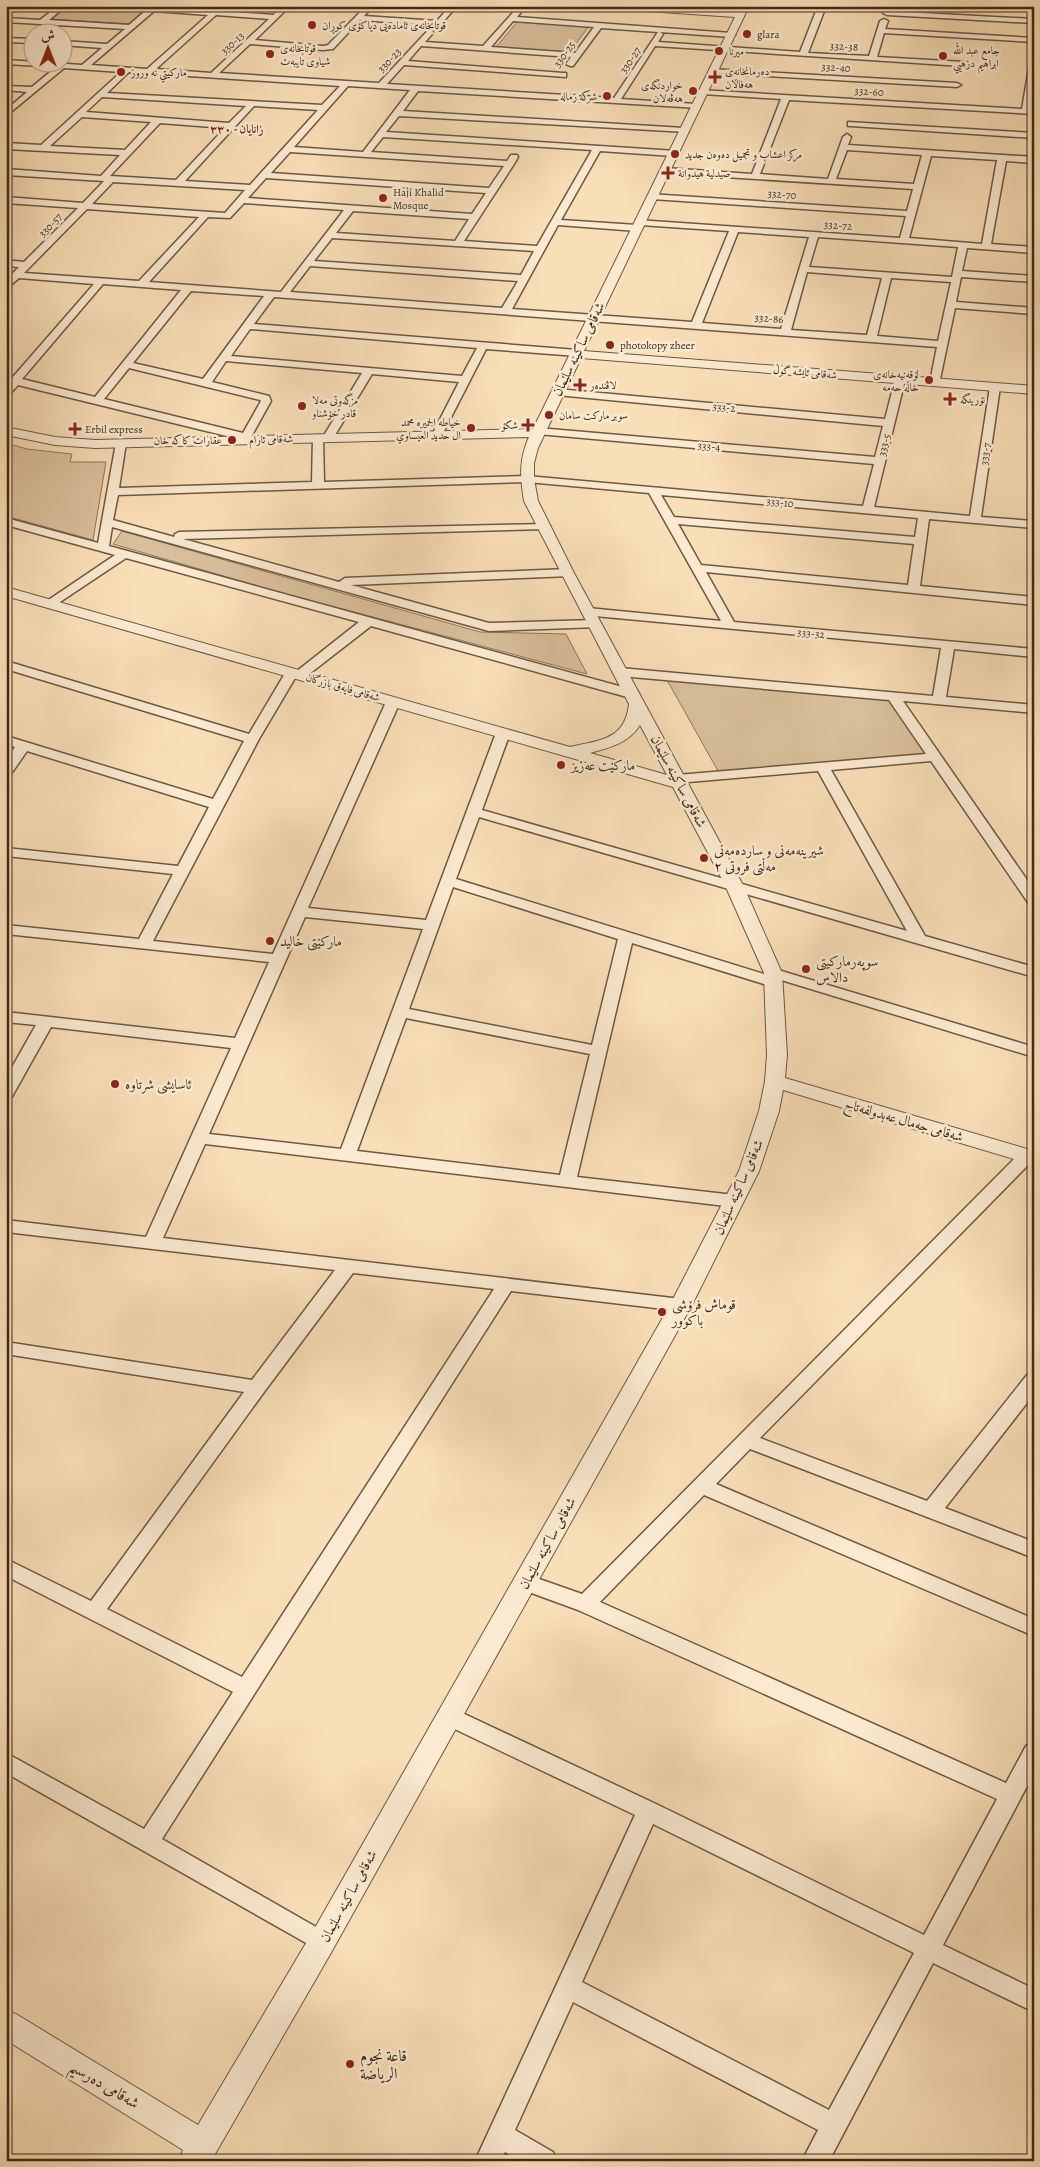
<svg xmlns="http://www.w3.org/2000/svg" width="1040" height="2167" viewBox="0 0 1040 2167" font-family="Alegreya,Amiri,serif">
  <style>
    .green { fill: #dac09d; stroke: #8d765c }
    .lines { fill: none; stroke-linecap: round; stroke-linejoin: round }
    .minor-casing { stroke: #6e5842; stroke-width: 3 }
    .tertiary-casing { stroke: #6e5842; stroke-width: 2 }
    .minor { fill: #fbead1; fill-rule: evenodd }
    .tertiary { fill: #fbead1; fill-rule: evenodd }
    .poi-dot { fill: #8f2418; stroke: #fbead1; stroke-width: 2 }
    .labels { text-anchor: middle; stroke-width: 5; stroke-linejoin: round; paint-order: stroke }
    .far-poi-label { font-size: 11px; fill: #402b1a; stroke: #fbead1; text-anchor: start }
    .far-street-label { font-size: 11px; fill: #402b1a; stroke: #fbead1 }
    .far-neighbourhood-label { font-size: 12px; font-weight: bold; fill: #7a1f14; stroke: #fbead1 }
    .street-label { font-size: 14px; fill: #402b1a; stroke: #fbead1 }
    .poi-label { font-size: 14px; fill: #402b1a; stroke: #fbead1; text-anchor: start }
    .near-poi-label { font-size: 16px; fill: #402b1a; stroke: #fbead1; text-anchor: start }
    .near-street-label { font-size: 16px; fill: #402b1a; stroke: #fbead1 }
  </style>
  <rect width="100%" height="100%" fill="#f9dfb8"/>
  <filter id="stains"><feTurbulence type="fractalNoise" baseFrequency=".004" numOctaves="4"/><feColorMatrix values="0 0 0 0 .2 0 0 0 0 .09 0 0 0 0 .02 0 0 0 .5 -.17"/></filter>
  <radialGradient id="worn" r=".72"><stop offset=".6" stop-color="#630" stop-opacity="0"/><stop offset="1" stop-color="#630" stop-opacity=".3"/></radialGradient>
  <!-- green -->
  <path class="green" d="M65 6H151L130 24 48 19Z
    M518 21 589 26 570 52 496 47Z
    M6 443 27 449 72 454 70 462H106L93 540 6 516Z
    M122 531 480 632 566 634 587 674 279 592 113 544Z
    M667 680 895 701 932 754 718 771Z"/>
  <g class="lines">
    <defs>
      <path id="minor" d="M58 6H66L49 20 129 25 151 6 273 15 283 6H290L255 40 323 46 328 45 366 6H373L364 16 437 21 450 6H457L425 42 483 46 519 6H526L517 17 731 33 735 35 731 37 660 32 663 34 658 42 800 52 818 6H826L808 53 869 56 880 21 884 19 888 21 885 29 1034 38V42L884 33 877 57 965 62V66H962L655 46 621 99 696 104H699V108L418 91 403 111 684 128 688 130 687 132 399 116 386 132 676 151 677 153 673 156 600 151 561 220 637 225 642 228 637 231 558 225 512 309 692 322 729 231 640 225 637 224V220L900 238 906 216 652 199 649 198V194L907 211 913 189 662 173V169L665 168 752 174 781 99 703 94 699 92 700 90 1022 109 1030 62 1034 60V85L1030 109 1034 110V114L789 100 760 174 828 179 843 137 847 134 851 137 848 145 1034 157V163L1006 161 991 244 1034 247V253L967 248 962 271 1034 276V282L961 277 956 302 1034 308V314L955 308 939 384 935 385 930 382 937 347 274 297 254 324 577 350 582 353 577 356 486 349 442 435 437 438 432 435 459 382 372 374 332 440 323 439 324 482 527 476 863 506 874 464 538 434 533 431 538 428 875 457 883 426 557 395 552 392 557 389 885 419 895 380 900 377 905 380 874 507 970 516 990 387 995 384 1000 387 981 517 1034 521V528L929 519 920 586 1034 597V605L706 572 734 622 1034 649V657L954 649 946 697 1034 705V713L903 701 1034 890V905L1029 904 931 761 831 770 925 936 1034 967V977L479 817 456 879 767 975 765 973 768 970H778L1034 1047V1057L778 979 780 982 777 985H767L632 943 577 1177 734 1195 740 1197 743 1201 740 1205 734 1207 205 1144 163 1238 681 1299 687 1301 690 1305 687 1309 681 1311 511 1291 162 1839 330 1935 334 1942 330 1949 322 1952 6 1773V1753L144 1829 233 1692 6 1576V1559L91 1601 244 1392 6 1354V1342L252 1380 335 1270 6 1232V1220L146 1237 231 1048 51 1027 14 1093 12 1097 6 1098V1078L36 1025 6 1022V1012L235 1038 269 962 6 934V925L139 939 173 874 6 856V848L178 866 209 807 27 751 11 774 6 775V761L15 747 6 744V736L213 799 244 741 6 669V661L249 734 287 670 297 671 359 622 126 558 54 606H46L44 603 115 555 6 525V518L98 543 116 443 121 440 126 443 119 488 312 482 313 438 318 435 323 437 362 373 226 361 212 382 269 396 271 401 251 437 248 442H240L239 439 18 385 10 394 6 395V385L94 284 19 278 6 289V280L19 267 6 266V260L24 262 78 208 6 203V197L83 203 104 181 6 175V169L101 176 120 155 6 149V143L41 145 121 72 64 68 6 116V110L27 92 6 90V86L32 87 56 67 6 64V60L82 65 102 48 62 45V41L107 44 125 29 6 22V18L40 20ZM154 11 208 15 147 69 91 65ZM216 15 269 19 211 73 156 69ZM360 20 433 25 379 83 219 73 250 44 323 50 333 49ZM513 21 594 27 575 53 491 47ZM601 28 658 32 614 98 387 84 404 65 566 77V73H563L408 61 421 46 571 57 566 64 570 66H573ZM129 72 340 86 322 105 107 93ZM348 86 410 90 363 152 294 147ZM102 97 246 106 229 123 86 112ZM254 106 318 110 250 185 185 181ZM82 117 151 122 125 150 50 146ZM160 123 225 128 176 180 110 176ZM383 137 592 150 537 246 464 241 514 164 518 157 517 155H511L507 161 371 152ZM847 150 922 155 914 184 836 179ZM290 152 504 166 489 188 271 173ZM931 156 997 160 982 244 909 238ZM266 178 486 193 472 214 248 198ZM113 182 245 190 225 213 92 204ZM244 203 344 210 281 292 149 282 208 217 230 218ZM87 209 199 217 139 281 24 273ZM353 211 469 219 455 241 336 233ZM738 232 809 237 781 329 702 323ZM818 237 958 247 952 277 809 267ZM332 238 534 251 521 275 314 261ZM310 266 518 281 502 308 290 292ZM807 272 882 278 867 335 791 330ZM891 278 951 282 938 341 877 336ZM103 284 181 290 95 397 22 379ZM191 291 264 296 203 379 133 363ZM250 329 477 348 462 376 231 356ZM129 368 260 400 261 401 243 433 104 399ZM527 482 649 493 721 621 588 608 584 609 582 612 584 615 941 648 933 696 620 668 614 672 620 676 889 700 926 754 677 775 670 779 677 783 818 771 907 931 482 810 510 733 503 729 496 733 426 920 308 908 400 702 393 698 386 702 273 954 153 941 259 739 295 678H304L371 626 627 697 632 698 639 694 637 691 109 546 112 527 489 631 599 627 601 624 599 621 595 620 489 623 351 585 571 576 573 573 567 569 345 578 339 582 183 539 544 529 550 526 548 524 179 532 175 534 174 537 113 520 118 495ZM661 495 918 518 915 537 674 517ZM678 524 914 544 908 585 701 565ZM453 887 618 939 592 1045 409 1009ZM305 917 423 929 341 1149 209 1134ZM406 1018 590 1054 560 1175 357 1151ZM353 1273 494 1289 242 1677 107 1609 264 1392Z
        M884 11 1034 19V23L887 15 883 13Z
        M6 38 32 39V43L6 42Z
        M710 69 957 83 961 85 957 87 713 73H710Z
        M848 122 1034 133V138L851 126H848Z
        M1027 1151 1033 1152V1160L760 1438 927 1501 1027 1375 1034 1373V1394L945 1508 1034 1542V1558L750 1449 716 1484 1034 1619V1636L704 1495 600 1602 1006 1783 1026 1746 1034 1743V1773L943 1945 1034 1989V2012L933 1963 829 2161H802L818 2130 573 2002 515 2130 553 2152 557 2161H520L505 2152 501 2161H475L635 1815 440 1722 437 1716 440 1710 448 1707 456 1710 656 1804 924 1935 997 1799 578 1610 518 1588 515 1582 518 1576 525 1574 582 1594 1021 1152ZM653 1824 914 1953 829 2110 582 1982Z"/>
      <path id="tertiary" d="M613 6H657L738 12 740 6H749L584 351 1034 386V394L581 358 538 448 534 463V479L538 501 574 573 743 885 782 973 787 1055 785 1078 1034 1151V1165L783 1090 779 1111 759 1171 692 1305 332 1951 211 2161H179L183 2150 6 2040V2011L16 2014 198 2125 312 1933 670 1305 739 1171 759 1111 765 1081 767 1055 764 973 725 885 673 787 6 596V587L570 747C600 740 625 740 629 704L524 501C520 477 519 459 529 437L95 448 55 445 6 435V427L55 437 95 440 533 429 735 17 617 9ZM640 725 667 775 590 753C609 748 629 743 640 725Z"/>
    </defs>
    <!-- minor casing -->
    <use href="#minor" class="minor-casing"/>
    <!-- tertiary casing -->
    <use href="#tertiary" class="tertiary-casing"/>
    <!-- minor -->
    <use href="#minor" class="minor"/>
    <!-- tertiary -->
    <use href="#tertiary" class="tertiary"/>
  </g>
  <!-- markers -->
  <g class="poi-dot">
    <circle cx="312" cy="25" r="5"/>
    <circle cx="747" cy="34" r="5"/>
    <circle cx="719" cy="51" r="5"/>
    <circle cx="270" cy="54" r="5"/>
    <circle cx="943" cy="56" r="5"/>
    <circle cx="121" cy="72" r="5"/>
    <path d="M712.5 69.5h5v5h5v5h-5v5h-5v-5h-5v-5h5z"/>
    <circle cx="693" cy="91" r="5"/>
    <circle cx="607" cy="96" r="5"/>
    <circle cx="675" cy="154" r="5"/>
    <path d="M665.5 165.5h5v5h5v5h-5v5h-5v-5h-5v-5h5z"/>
    <circle cx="383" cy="198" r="5"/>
    <circle cx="610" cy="345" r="5"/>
    <circle cx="929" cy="380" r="5"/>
    <path d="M577.5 377.5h5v5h5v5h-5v5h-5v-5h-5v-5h5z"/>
    <path d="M947.5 391.5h5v5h5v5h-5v5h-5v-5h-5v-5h5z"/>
    <circle cx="302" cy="406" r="5"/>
    <circle cx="549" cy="415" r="5"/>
    <path d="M525.5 417.5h5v5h5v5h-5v5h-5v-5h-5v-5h5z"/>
    <circle cx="471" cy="428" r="5"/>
    <path d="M72.5 421.5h5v5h5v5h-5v5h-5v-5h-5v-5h5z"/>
    <circle cx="232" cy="440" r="5"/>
    <circle cx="561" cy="765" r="5"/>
    <circle cx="704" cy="858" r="5"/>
    <circle cx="270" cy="941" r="5"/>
    <circle cx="806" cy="969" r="5"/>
    <circle cx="115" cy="1084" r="5"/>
    <circle cx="662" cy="1312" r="5"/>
    <circle cx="350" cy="2064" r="5"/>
  </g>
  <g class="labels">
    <!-- far-poi labels -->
    <g class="far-poi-label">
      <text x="322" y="29">قوتابخانەی ئامادەیی دیاکۆی کوڕان</text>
      <text x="757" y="38">glara</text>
      <text x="280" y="52">قوتابخانەی<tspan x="280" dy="13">شیاوی تایبەت</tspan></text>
      <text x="953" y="54">جامع عبد الله<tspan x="953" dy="13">ابراهيم دزهيي</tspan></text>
      <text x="729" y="55">ميرنا</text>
      <text x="725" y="75">دەرمانخانەی<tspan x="725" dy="13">هەفاڵان</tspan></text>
      <text x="131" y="76">ماركيتي نه وروز</text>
      <text x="683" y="89" text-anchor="end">خواردنگەی<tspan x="683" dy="13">هەڤەلان</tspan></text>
      <text x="597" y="100" text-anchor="end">شركة زماله</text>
      <text x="685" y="158">مرکز اعشاب و تجمیل دەوەن جدید</text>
      <text x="678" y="177">صيدلية هيدوانة</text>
      <text x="393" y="196">Haji Khalid<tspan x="393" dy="13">Mosque</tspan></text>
      <text x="620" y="349">photokopy zheer</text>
      <text x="919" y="378" text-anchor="end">لۆقەنیەخانەی<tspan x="919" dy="13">خاڵە حەمە</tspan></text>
      <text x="590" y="389">لاڤندەر</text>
      <text x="960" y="403">نۆرینگە</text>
      <text x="312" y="404">مزگەوتی مەلا<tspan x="312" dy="13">قادر خۆشناو</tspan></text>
      <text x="559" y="419">سوبر ماركت سامان</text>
      <text x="461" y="426" text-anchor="end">خياطه الجميره محمد<tspan x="461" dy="13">ال حديد العيساوي</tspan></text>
      <text x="518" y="429" text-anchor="end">شکۆ</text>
      <text x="85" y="433">Erbil express</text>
      <text x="222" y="444" text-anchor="end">عقارات كاكه خان</text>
    </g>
    <!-- far-street labels -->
    <g class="far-street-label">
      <text transform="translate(232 43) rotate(-43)" y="4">330-13</text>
      <text transform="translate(844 46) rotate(3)" y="4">332-38</text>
      <text transform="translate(564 54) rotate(-54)" y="4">330-25</text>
      <text transform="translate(389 60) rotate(-47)" y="4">330-23</text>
      <text transform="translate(630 60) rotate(-56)" y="4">330-27</text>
      <text transform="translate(836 67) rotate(3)" y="4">332-40</text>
      <text transform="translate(869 91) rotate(3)" y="4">332-60</text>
      <text transform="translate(782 194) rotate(4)" y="4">332-70</text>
      <text transform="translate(50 225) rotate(-46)" y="4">330-57</text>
      <text transform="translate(838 225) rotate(4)" y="4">332-72</text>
      <text transform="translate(769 318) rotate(4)" y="4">332-86</text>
      <text transform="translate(805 372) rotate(5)" y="4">شەقامی ئایشە گوڵ</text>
      <text transform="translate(724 407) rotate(5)" y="4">333-2</text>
      <text transform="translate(271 439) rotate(-2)" y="4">شەقامی ئارام</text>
      <text transform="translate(884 445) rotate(-76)" y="4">333-5</text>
      <text transform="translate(709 446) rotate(5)" y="4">333-4</text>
      <text transform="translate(985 454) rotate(-82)" y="4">333-7</text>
      <text transform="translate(780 502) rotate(5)" y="4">333-10</text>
      <text transform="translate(811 633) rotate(5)" y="4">333-32</text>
      <text transform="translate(343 687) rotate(16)" y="4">شەقامی فایەق بازرگان</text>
    </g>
    <!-- far-neighbourhood labels -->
    <g class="far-neighbourhood-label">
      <text x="237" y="133">زانایان - ٣٣٠</text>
    </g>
    <!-- street labels -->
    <g class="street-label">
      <text transform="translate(578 349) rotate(-64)" y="5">شەقامی ساکینە سلێمان</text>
      <text transform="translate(679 781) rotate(62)" y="5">شەقامی ساکینە سلێمان</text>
      <text transform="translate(904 1120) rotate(16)" y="5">شەقامی جەمال عەبدولفەتاح</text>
      <text transform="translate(738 1187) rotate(-66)" y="5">شەقامی ساکینە سلێمان</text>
      <text transform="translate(547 1543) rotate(-61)" y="5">شەقامی ساکینە سلێمان</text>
      <text transform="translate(348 1896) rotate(-61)" y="5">شەقامی ساکینە سلێمان</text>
    </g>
    <!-- poi labels -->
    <g class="poi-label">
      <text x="571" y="770">مارکێت عەزیز</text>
      <text x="714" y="855">شیرینەمەنی و ساردەمەنی<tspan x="714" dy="16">مەڵتی فروتی ٢</tspan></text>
      <text x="280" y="946">مارکێتی خالید</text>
      <text x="816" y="966">سوپەرمارکیتی<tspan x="816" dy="16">دالاس</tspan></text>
      <text x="125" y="1089">ئاسایشی شرتاوە</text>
      <text x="672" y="1309">قوماش فرۆشی<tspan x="672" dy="16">باکوور</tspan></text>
    </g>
    <!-- near-poi labels -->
    <g class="near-poi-label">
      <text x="360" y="2061">قاعة نجوم<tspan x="360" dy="18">الرياضة</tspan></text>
    </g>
    <!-- near-street labels -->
    <g class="near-street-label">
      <text transform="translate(105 2084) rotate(31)" y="6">شەقامی دەرسیم</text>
    </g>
  </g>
  <!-- margin -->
  <rect width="1040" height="2167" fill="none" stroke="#f9dfb8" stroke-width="25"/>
  <rect x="8" y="8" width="1025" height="2152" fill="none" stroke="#402b1a" stroke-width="2.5"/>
  <rect x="12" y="12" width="1015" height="2142" fill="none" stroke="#402b1a"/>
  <!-- north arrow -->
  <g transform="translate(48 48)"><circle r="24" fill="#fbead1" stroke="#b09e88"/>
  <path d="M0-4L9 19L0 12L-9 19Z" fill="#8f2418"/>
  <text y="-8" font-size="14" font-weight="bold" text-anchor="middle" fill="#402b1a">ش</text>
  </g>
  <rect width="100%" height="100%" filter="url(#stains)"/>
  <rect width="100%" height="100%" fill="url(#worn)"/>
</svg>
